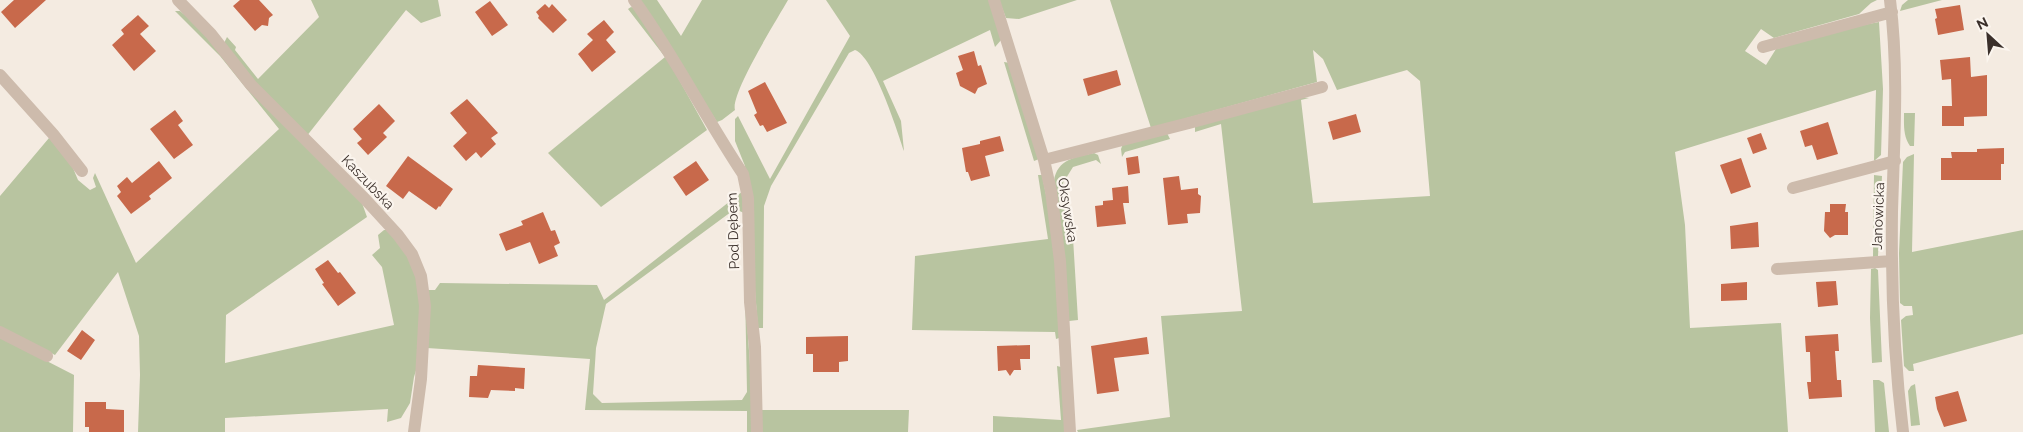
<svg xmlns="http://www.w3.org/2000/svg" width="2023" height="432" viewBox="0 0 2023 432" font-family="Raleway,sans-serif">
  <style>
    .green { fill: #b8c4a0 }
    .building { fill: #c8694b }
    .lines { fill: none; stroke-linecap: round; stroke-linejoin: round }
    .minor { stroke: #cdbbac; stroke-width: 12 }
    .labels { text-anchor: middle; stroke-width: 4.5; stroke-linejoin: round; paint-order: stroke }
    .street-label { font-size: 14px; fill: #3b302b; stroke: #fbf5ee }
  </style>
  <rect width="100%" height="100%" fill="#f4ebe1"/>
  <!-- green -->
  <path class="green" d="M311 0H438L441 16 421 23 406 10 306 137 254 82 224 43 227 37 236 47 235 50 258 79 319 17Z
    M640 0H657L681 36 702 0H788C778 18 730 94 735 110L722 120 717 122Z
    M826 0H990L1002 39 995 47 990 30 883 81 901 121 904 151C897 130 874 57 855 50L849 53 771 186 764 206 763 328H758L745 166 735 141V119L738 116 770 179 850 36Z
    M999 0H1077L1019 19 1006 18Z
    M1110 0H1877L1871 3 1859 14 1774 38 1761 29 1745 51 1766 65 1776 49 1858 26 1879 22 1883 89 1881 155 1874 161 1876 90 1675 152 1685 225 1690 328 1781 323 1788 432H1078L1077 430 1170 417 1161 316 1242 311 1221 124 1195 132V125L1301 97 1309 98 1301 100 1313 203 1430 196 1420 81 1407 70 1337 90 1323 59 1313 50 1317 82 1151 128Z
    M1908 0H1942L1900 11 1902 5Z
    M631 7 634 8 666 56 707 130 601 207 548 153 665 57 628 9Z
    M175 11H180L192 21 362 203 367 217 226 315 225 363 394 325 382 267 372 255 380 248 378 235 384 230H388L408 255 421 291 418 364 414 377 410 403 401 418 387 422 388 409 225 418V432H138L140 375 139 336 118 272 55 355 0 327V196L49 138 70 161 78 180 90 190 96 187 93 178 95 173 136 263 279 129 220 56Z
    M1004 62 1010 63 1039 159 1034 161Z
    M1915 113 1914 146H1910C1903 136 1904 125 1904 113Z
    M1167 133 1170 139 1125 152 1122 157 1121 149 1123 144Z
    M1094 153 1098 155 1101 164 1096 160 1073 167 1063 183 1073 238 1078 320 1069 321 1054 181C1057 159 1076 157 1094 153Z
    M1914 154 1912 252 2023 230V334L1913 364 1914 371H1909L1904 366 1901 320 1906 316 1913 315 1912 306H1904L1900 303 1899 253 1903 162 1907 157Z
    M1038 175H1042L1051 219 1062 337 1056 339 1055 332 912 330 915 256 1048 239Z
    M1874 175 1882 176 1878 256 1873 257Z
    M743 191 744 213 735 209 606 304 596 348 593 394 602 403 742 400 747 392 745 290 752 396V432H747V411L585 410 590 359 427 348 428 290H435L440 283 597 285 604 300Z
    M1875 268 1878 270 1882 362 1872 363 1870 318 1871 269Z
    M0 337 74 375 73 432H0Z
    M1057 366 1061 367 1066 432H993V416L1061 420Z
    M1873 380H1879L1884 383 1889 432H1875Z
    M1915 384 1920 425 1911 426 1908 391 1911 386Z
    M762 410H909L908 432H762Z"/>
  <!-- building -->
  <path class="building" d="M14 0H46L15 28 1 12Z
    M240 0H259L273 15 269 18 268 26 262 25 255 31 233 6Z
    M490 1 508 25 492 36 475 12Z
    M545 4 549 8 552 4 567 20 553 33 538 18 539 16 536 12Z
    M1960 5 1964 30 1938 35 1935 19 1937 18 1935 9Z
    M138 15 149 26 140 34 156 51 134 71 112 45 124 34 121 30Z
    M604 20 614 32 606 40 616 52 592 72 578 54 593 40 587 34Z
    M974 51 978 66 981 65 987 84 978 88 975 94 960 86 956 73 963 70 958 56Z
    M1970 57 1971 77 1987 75V116L1964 117V126H1942V106H1952L1951 79 1942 80 1940 60Z
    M1117 70 1121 85 1088 96 1083 79Z
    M765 82 787 123 767 132 763 125 760 126 754 115 757 113 748 91Z
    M467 99 498 133 491 138 496 144 481 158 476 152 466 161 453 146 467 133 450 113Z
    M379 104 395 121 383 133 387 137 368 155 357 143 362 139 353 129Z
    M175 110 183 121 178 125 193 145 174 159 150 129Z
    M1356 114 1361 132 1333 140 1328 122Z
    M1828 122 1838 154 1817 160 1812 145 1805 147 1800 131Z
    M1761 133 1767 149 1753 154 1747 138Z
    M1000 136 1004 151 985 156 990 176 971 181 968 172H966L962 148 980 144V141Z
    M2004 148V164H2001V180H1941V158H1952L1951 152H1977V149Z
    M408 156 453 189 440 207 439 206 436 210 409 191 403 199 386 186Z
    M1138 156 1140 173 1128 175 1126 158Z
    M1741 158 1751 187 1731 194 1720 165Z
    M159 161 172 178 149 196 151 199 131 214 117 196 121 192 117 186 127 177 132 183Z
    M696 161 709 180 686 196 673 177Z
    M1179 176 1181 190 1198 188V194L1201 196 1200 213 1187 214 1188 223 1168 225 1163 178Z
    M1128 186 1129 203H1123L1126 224 1097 227 1095 206 1103 205V201L1113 200 1112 188Z
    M1830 204H1846L1845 212H1848V235H1835L1830 238 1824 231 1825 212H1830Z
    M543 212 551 231 555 230 560 243 554 246 558 256 539 264 530 242 506 251 499 234 523 225 521 221Z
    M1758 222 1759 247 1731 249 1730 226Z
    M328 260 338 273 340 272 356 293 338 306 322 284 324 283 315 269Z
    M1836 281 1838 305 1818 307 1816 282Z
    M1747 282V300L1721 301V284Z
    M82 330 95 340 81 360 67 351Z
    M1838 334 1839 351H1835L1837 380H1841L1842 397 1809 399 1807 382H1811L1810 352H1806L1805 336Z
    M848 336V361L839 362V372H813V354H806V337Z
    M1147 337 1149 354 1114 358 1119 391 1097 394 1091 346Z
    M1030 345V359H1020L1021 370H1014L1010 376 1006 370 998 371 997 346Z
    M478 365 525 368 524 389 515 388V391L491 390 488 398 469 397 470 376H477Z
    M1958 391 1967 421 1944 427 1937 409 1935 397Z
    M85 402H106V409L124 410V432H89V427H85Z"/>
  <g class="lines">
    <!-- minor -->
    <path class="minor" d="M178 0 211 34 251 85 365 199 398 235 412 254 421 276 425 306 421 379 414 432
      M634 0C674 55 705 117 743 174L748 198 750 302 755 347 757 432
      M994 0 1044 160 1051 191 1060 261 1070 432
      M1890 0C1899 71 1894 141 1892 212 1891 286 1894 359 1903 432
      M1763 47 1892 12
      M0 75 53 134 82 171
      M1044 160 1189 123 1322 87
      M1793 188 1895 161
      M1777 269 1892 261
      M0 332 47 356"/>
  </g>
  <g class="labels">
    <!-- street labels -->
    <g class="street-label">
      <text transform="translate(368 182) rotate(46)" y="5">Kaszubska</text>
      <text transform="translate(1068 210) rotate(81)" y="5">Oksywska</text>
      <text transform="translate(1878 216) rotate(-88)" y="5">Janowicka</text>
      <text transform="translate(733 231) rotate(-92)" y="5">Pod Dębem</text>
    </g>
  </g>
  <!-- north arrow -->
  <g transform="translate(1988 35) rotate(334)" stroke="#fbf5ee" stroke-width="4" paint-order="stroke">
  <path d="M0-4L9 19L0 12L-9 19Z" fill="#3b302b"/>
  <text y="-8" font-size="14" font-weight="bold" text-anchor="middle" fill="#3b302b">N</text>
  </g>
</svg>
